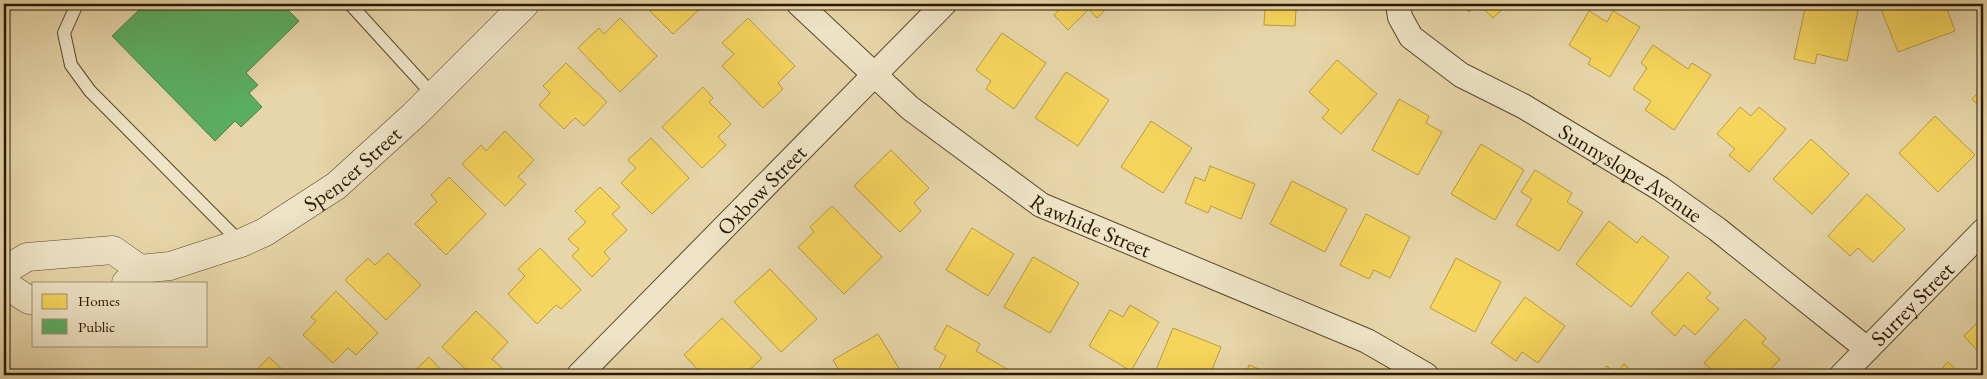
<svg xmlns="http://www.w3.org/2000/svg" width="1987" height="379" viewBox="0 0 1987 379" font-family="'EB Garamond',serif">
  <style>
    .homes { fill: #f6d55c; stroke: #b89c40 }
    .public { fill: #5aae61; stroke: #4b8144 }
    .lines { fill: none; stroke-linecap: round; stroke-linejoin: round }
    .service-casing { stroke: #58482a; stroke-width: 14 }
    .minor-casing { stroke: #58482a; stroke-width: 26 }
    .tertiary-casing { stroke: #58482a; stroke-width: 29 }
    .service { stroke: #efe4c7; stroke-width: 12 }
    .minor { stroke: #efe4c7; stroke-width: 24 }
    .tertiary { stroke: #efe4c7; stroke-width: 28 }
    .labels { text-anchor: middle; stroke-width: 5; stroke-linejoin: round; paint-order: stroke }
    .street-label { font-size: 22px; fill: #281800; stroke: #efe4c7 }
  </style>
  <rect width="100%" height="100%" fill="#e7d6a9"/>
  <filter id="stains"><feTurbulence type="fractalNoise" baseFrequency=".004" numOctaves="4"/><feColorMatrix values="0 0 0 0 .2 0 0 0 0 .09 0 0 0 0 .02 0 0 0 .5 -.17"/></filter>
  <radialGradient id="worn" r=".72"><stop offset=".6" stop-color="#630" stop-opacity="0"/><stop offset="1" stop-color="#630" stop-opacity=".3"/></radialGradient>
  <!-- homes -->
  <path class="homes" d="M643 4H705L673 34Z
    M1058 4H1111L1097 18 1089 9 1068 30 1054 15 1062 7Z
    M1225 4H1308V10L1296 9 1295 26 1264 25 1265 7Z
    M1461 4H1477L1469 12Z
    M1478 4H1508L1493 18Z
    M1512 4H1522L1517 9Z
    M1806 4H1849L1859 6 1847 61 1817 54 1815 64 1794 59Z
    M1879 4H1933L1934 6 1945 4 1955 31 1898 52Z
    M1589 11 1607 22 1613 11 1640 27 1610 77 1588 64 1591 59 1569 45Z
    M620 18 657 56 620 92 578 48 599 28 604 34Z
    M748 18 795 66 778 83 783 89 763 108 722 66 734 54 722 43Z
    M1002 33 1046 63 1014 109 986 89 991 81 976 70Z
    M1653 45 1688 69 1692 63 1711 75 1674 130 1645 110 1651 101 1633 89 1647 68 1641 63Z
    M1337 60 1377 94 1341 134 1322 118 1329 110 1309 92Z
    M566 63 607 102 584 126 575 118 564 129 539 105 550 93 543 86Z
    M1066 72 1109 100 1078 146 1035 118Z
    M703 87 713 98 709 102 731 124 718 137 726 145 702 168 662 127Z
    M1983 88V110L1972 99Z
    M1399 99 1429 116 1426 123 1442 132 1418 175 1372 150Z
    M1740 107 1751 116 1759 107 1786 129 1749 172 1729 155 1735 149 1717 134Z
    M1935 116 1975 155 1938 192 1899 153Z
    M1151 121 1192 148 1163 193 1121 167Z
    M505 131 534 160 518 177 526 184 505 206 462 164 481 145 486 151Z
    M651 138 689 178 652 214 621 183 636 168 628 160Z
    M1811 139 1849 174 1812 214 1773 179Z
    M1481 144 1524 170 1495 220 1451 194Z
    M891 150 929 188 914 203 921 211 900 232 854 186Z
    M1210 166 1255 184 1241 219 1211 206 1208 213 1185 203 1195 177 1205 181Z
    M1535 170 1572 193 1567 202 1583 212 1559 251 1516 225 1532 199 1521 192Z
    M449 177 486 214 446 255 415 224 437 202 431 195Z
    M1292 181 1347 209 1325 252 1270 224Z
    M600 187 620 207 612 214 627 230 604 252 610 259 592 277 572 256 579 249 568 239 586 222 575 211Z
    M1867 194 1905 229 1873 262 1858 248 1850 256 1828 236Z
    M832 206 882 257 844 294 798 247 814 232 810 227Z
    M1366 214 1410 237 1390 278 1374 270 1369 279 1340 265Z
    M1609 221 1637 243 1642 236 1669 257 1631 307 1576 264Z
    M972 228 1014 254 988 296 946 270Z
    M540 248 581 290 561 309 556 305 537 324 508 294 525 276 518 269Z
    M388 253 421 285 386 320 345 280 368 258 375 265Z
    M1033 257 1079 283 1050 333 1004 307Z
    M1456 258 1501 282 1475 332 1430 308Z
    M770 269 817 319 781 352 734 302Z
    M1688 272 1711 293 1706 298 1719 309 1695 335 1684 325 1675 336 1651 313Z
    M336 291 378 333 356 355 348 348 333 363 303 335 316 321 311 317Z
    M1525 297 1565 326 1538 363 1522 352 1516 361 1491 343Z
    M1130 305 1159 322 1131 371 1089 346 1110 310 1123 317Z
    M476 311 508 342 492 359 502 368 495 375H472L442 347Z
    M1983 317V357L1964 336Z
    M722 318 762 358 744 375H703L684 355Z
    M1745 319 1766 338 1762 343 1780 359 1765 375H1718L1704 363Z
    M947 325 980 344 976 351 1012 372 1010 375H943L937 372 946 356 934 349Z
    M1173 328 1221 347 1210 375H1154Z
    M878 334 903 375H842L833 360Z
    M269 357 288 375H252Z
    M429 357 446 375H410Z
    M1948 362 1962 375H1936Z
    M1624 364 1636 375H1598L1607 366 1615 374Z
    M1249 365 1274 375H1245Z"/>
  <!-- public -->
  <path class="public" d="M145 4H165L171 10 178 4H282L299 21 246 73 258 85 249 93 262 107 241 127 235 121 215 141 112 36Z"/>
  <g class="lines">
    <defs>
      <path id="service" d="M77 4 64 33 71 65 90 91 241 243
        M350 4 433 95"/>
      <g id="minor">
        <path id="s1" d="M799 4 910 108 1041 205 1367 341 1426 375"/>
        <path id="s2" d="M1398 4 1400 17 1411 37 1461 75 1523 106 1661 189 1717 229 1867 349"/>
        <path id="s3" d="M579 375 944 4"/>
        <path id="s4" d="M1842 375 1983 231"/>
      </g>
      <g id="tertiary">
        <path d="M4 271 27 257 113 250 140 269"/>
        <path id="s5" d="M126 283 140 269 170 266 241 243 265 232 336 186 414 115 525 4"/>
        <path d="M4 284 29 300H34"/>
      </g>
    </defs>
    <!-- service casing -->
    <use href="#service" class="service-casing"/>
    <!-- minor casing -->
    <use href="#minor" class="minor-casing"/>
    <!-- tertiary casing -->
    <use href="#tertiary" class="tertiary-casing"/>
    <!-- service -->
    <use href="#service" class="service"/>
    <!-- minor -->
    <use href="#minor" class="minor"/>
    <!-- tertiary -->
    <use href="#tertiary" class="tertiary"/>
  </g>
  <g class="labels">
    <!-- street labels -->
    <g class="street-label">
      <text dy="8" stroke="none"><textPath href="#s5" startOffset="259">Spencer Street</textPath></text>
      <text dy="8" stroke="none"><textPath href="#s2" startOffset="295">Sunnyslope Avenue</textPath></text>
      <text dy="8" stroke="none"><textPath href="#s3" startOffset="260">Oxbow Street</textPath></text>
      <text dy="8" stroke="none"><textPath href="#s1" startOffset="369">Rawhide Street</textPath></text>
      <text dy="8" stroke="none"><textPath href="#s4" startOffset="100">Surrey Street</textPath></text>
    </g>
  </g>
  <!-- margin -->
  <rect width="1987" height="379" fill="none" stroke="#e7d6a9" stroke-width="20"/>
  <rect x="5" y="5" width="1977" height="369" fill="none" stroke="#281800" stroke-width="2.5"/>
  <rect x="10" y="10" width="1967" height="359" fill="none" stroke="#281800"/>
  <!-- legend -->
  <rect x="32" y="282" width="175" height="65" fill="#efe4c7" stroke="#9f9277"/>
  <rect x="42" y="294" width="25" height="15" fill="#f6d55c" stroke="#9f9277"/>
  <text x="78" y="306" font-size="15" fill="#281800">Homes</text>
  <rect x="42" y="319" width="25" height="15" fill="#5aae61" stroke="#9f9277"/>
  <text x="78" y="332" font-size="15" fill="#281800">Public</text>
  <rect width="100%" height="100%" filter="url(#stains)"/>
  <rect width="100%" height="100%" fill="url(#worn)"/>
</svg>
